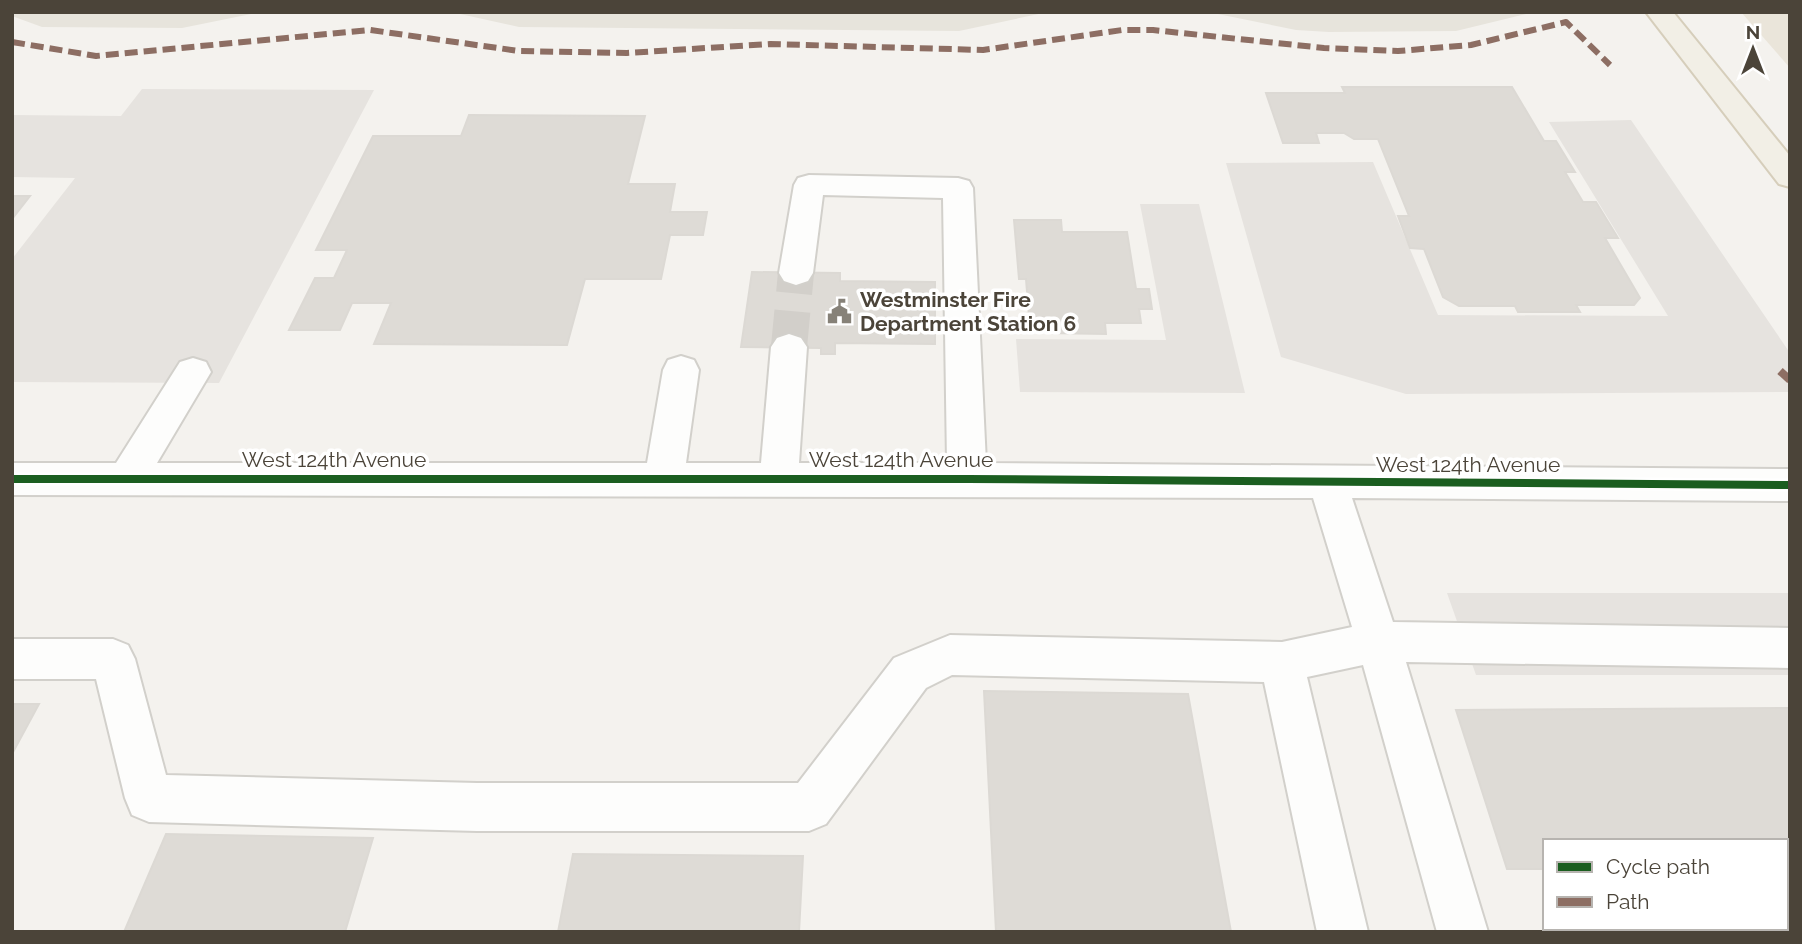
<svg xmlns="http://www.w3.org/2000/svg" width="1802" height="944" viewBox="0 0 1802 944" font-family="Raleway,sans-serif">
  <style>
    .residential { fill: #e7e4dc }
    .education { fill: #eae5da }
    .parking { fill: #e6e3df }
    .building { fill: #dedbd6; stroke: #dcd9d4; stroke-width: 2 }
    .lines { fill: none; stroke-linecap: round; stroke-linejoin: round }
    .minor-tunnel { stroke: #d2cfca; stroke-width: 36; stroke-dasharray: 36 18; stroke-linecap: butt }
    .minor-casing { stroke: #d2d0cb; stroke-width: 4 }
    .major-casing { stroke: #d6cebb; stroke-width: 4 }
    .minor { fill: #fdfdfc; fill-rule: evenodd }
    .major { fill: #f2efe6; fill-rule: evenodd }
    .quiet-far1 { stroke: #8d6e63; stroke-width: 6; stroke-dasharray: 13 6; stroke-linecap: butt }
    .quiet { stroke: #8d6e63; stroke-width: 8; stroke-dasharray: 17 8; stroke-linecap: butt }
    .cycleway-casing { stroke: #fff; stroke-width: 5 }
    .cycleway { fill: #1b5e20; fill-rule: evenodd }
    .labels { text-anchor: middle; stroke-width: 7; stroke-linejoin: round; paint-order: stroke }
    .poi-label { font-size: 21px; font-weight: bold; fill: #4b4439; stroke: #fff; text-anchor: start }
    .street-label { font-size: 21px; fill: #4b4439; stroke: #fff }
  </style>
  <rect width="100%" height="100%" fill="#f4f2ee"/>
  <!-- residential -->
  <path class="residential" d="M12 12H261L182 28 42 27 12 16Z
    M451 12H1048L959 31 519 27Z
    M1208 12H1534L1456 31 1329 32 1296 30Z"/>
  <!-- education -->
  <path class="education" d="M1741 12H1790V68Z"/>
  <!-- parking -->
  <path class="parking" d="M142 89 374 90 219 383 12 382V259L75 178 12 177V115L121 116Z
    M1631 120 1790 353V392L1406 394 1281 357 1226 163 1373 162 1438 315 1668 316 1549 122Z
    M1140 204H1199L1245 393 1020 392 1016 339 1166 340Z
    M1447 593H1790V675H1476Z"/>
  <!-- building -->
  <path class="building" d="M1342 87H1512L1544 141H1556L1575 172H1565L1583 202H1596L1618 238H1605L1640 298 1634 305H1576L1580 312H1518L1515 306H1459L1443 297 1424 249 1410 248 1398 216H1409L1378 139H1354L1344 133H1316L1319 143H1283L1266 93H1345Z
    M469 115 645 116 628 184H675L670 212H707L703 235H670L661 279H585L567 345 374 344 391 303H352L340 330H289L315 278H334L347 250H316L373 136H461Z
    M12 196H30L12 219Z
    M1014 220H1061L1062 232H1127L1136 289H1149L1152 309H1139L1141 323H1105L1106 334 1046 333 1044 317H1029L1026 279H1019Z
    M752 272 840 273V281L935 282V344L835 343V354H821V348L741 347Z
    M984 691 1188 694 1231 932H996Z
    M12 704H39L12 754Z
    M1790 708V914L1786 907V841H1545V869H1507L1456 710Z
    M166 834 373 838 345 932H124Z
    M573 854 803 856 799 932H558Z"/>
  <g class="lines">
    <!-- minor-tunnel -->
    <path class="minor-tunnel" d="M789 347 796 273"/>
    <defs>
      <path id="minor" d="M809 175 958 178 969 181 973 188 986 463 1790 469V501L1352 498 1393 622 1790 628V668L1406 662 1488 932H1437L1363 665 1307 677 1368 932H1317L1264 682 952 675 926 688 826 824 809 831H477L149 822 132 815 125 798 96 679H12V639H113L128 645 135 659 166 775 477 783H798L894 658 950 635 1282 642 1352 627 1313 498 12 495V463H116L180 362 193 358 206 362 211 372 157 463H647L663 370 668 360 681 356 694 360 699 370 686 463H761L771 347 777 338 789 334 801 338 807 347 799 463H947L943 198 823 195 813 273 808 281 796 285 784 281 779 273 794 185 798 178Z"/>
      <path id="major" d="M1646 12H1673L1790 156V187L1779 184Z"/>
    </defs>
    <!-- minor casing -->
    <use href="#minor" class="minor-casing"/>
    <!-- major casing -->
    <use href="#major" class="major-casing"/>
    <!-- minor -->
    <use href="#minor" class="minor"/>
    <!-- major -->
    <use href="#major" class="major"/>
    <!-- quiet-far1 -->
    <path class="quiet-far1" d="M12 42 96 56 370 30 519 51 627 53 770 44 983 50 1122 30H1153L1324 48 1398 51 1471 45 1566 22 1610 65"/>
    <!-- quiet -->
    <path class="quiet" d="M1780 371 1790 380"/>
    <defs>
      <path id="cycleway" d="M12 475H967L1790 481V489L967 483H12Z"/>
    </defs>
    <!-- cycleway casing -->
    <use href="#cycleway" class="cycleway-casing"/>
    <!-- cycleway -->
    <use href="#cycleway" class="cycleway"/>
  </g>
  <!-- icons -->
  <defs>
    <symbol id="civic-bare" viewBox="-9 -9 18 18"><path d="M-.6-6.5H3V-4.5H.6V-3L4-1V1h2V6H-6V1h2V-1L-.6-3ZM-1.2 2.5V6h2.4V2.5Z" fill="#868178" stroke="#fff" stroke-width="2.5" paint-order="stroke"/></symbol>
  </defs>
  <g fill-rule="evenodd">
    <use href="#civic-bare" x="822" y="294" width="35" height="35"/>
  </g>
  <g class="labels">
    <!-- poi labels -->
    <g class="poi-label">
      <text x="860" y="307">Westminster Fire<tspan x="860" dy="24">Department Station 6</tspan></text>
    </g>
    <!-- street labels -->
    <g class="street-label">
      <text x="334" y="467">West 124th Avenue</text>
      <text x="901" y="467">West 124th Avenue</text>
      <text x="1468" y="472">West 124th Avenue</text>
    </g>
  </g>
  <!-- border -->
  <rect width="1802" height="944" fill="none" stroke="#4b4439" stroke-width="28"/>
  <!-- legend -->
  <rect x="1543" y="839" width="245" height="91" fill="#ffffff" stroke="#b7b4b0" stroke-width="2"/>
  <rect x="1557" y="862" width="35" height="10" fill="#1b5e20" stroke="#b7b4b0" stroke-width="2"/>
  <text x="1606" y="874" font-size="21" fill="#4b4439">Cycle path</text>
  <rect x="1557" y="897" width="35" height="10" fill="#8d6e63" stroke="#b7b4b0" stroke-width="2"/>
  <text x="1606" y="909" font-size="21" fill="#4b4439">Path</text>
  <!-- north arrow -->
  <g transform="translate(1753 49)" stroke="#ffffff" stroke-width="5" paint-order="stroke">
  <path d="M0-5L12 26L0 18L-12 26Z" fill="#4b4439"/>
  <text y="-10" font-size="19" font-weight="bold" text-anchor="middle" fill="#4b4439">N</text>
  </g>
</svg>
